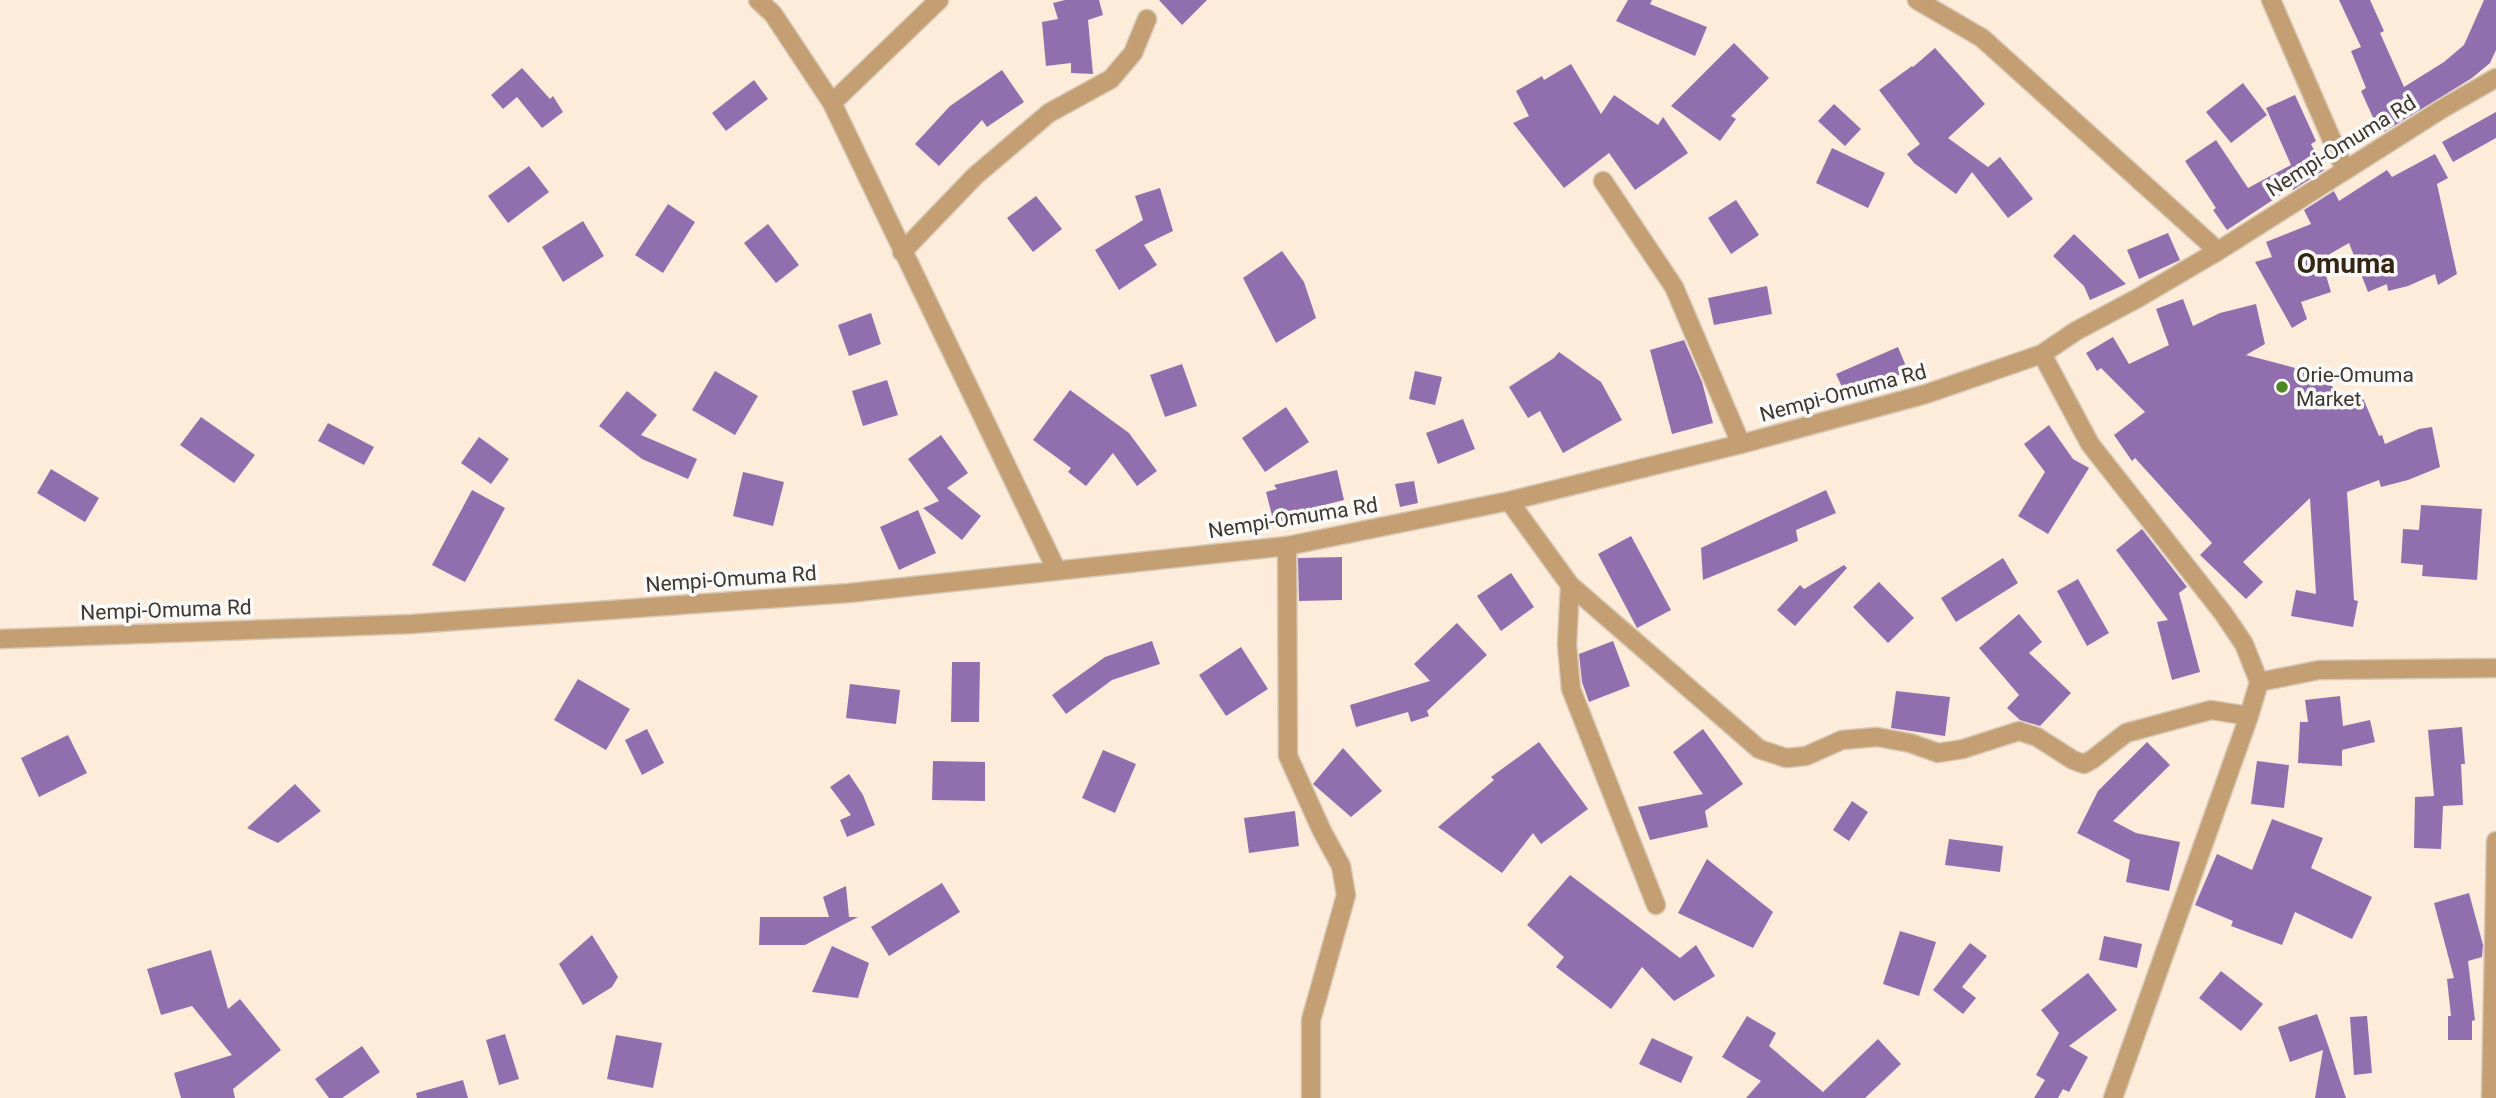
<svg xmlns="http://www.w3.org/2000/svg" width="2496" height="1098" viewBox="0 0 2496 1098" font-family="Roboto,sans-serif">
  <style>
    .building { fill: #916fae }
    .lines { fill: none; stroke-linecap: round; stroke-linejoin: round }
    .minor-casing { stroke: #d7c8b7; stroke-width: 21 }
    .minor { stroke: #c39f73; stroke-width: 18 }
    .poi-dot { fill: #4e8825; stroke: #fcfcfc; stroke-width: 2.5 }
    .labels { text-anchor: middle; stroke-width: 7; stroke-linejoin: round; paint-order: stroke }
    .street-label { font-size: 21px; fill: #3e372d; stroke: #fcfcfc }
    .poi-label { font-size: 21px; fill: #3e372d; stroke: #fcfcfc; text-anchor: start }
    .district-label { font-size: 28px; font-weight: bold; fill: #352613; stroke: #fcfcfc }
  </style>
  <rect width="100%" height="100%" fill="#fdecd9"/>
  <!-- building -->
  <path class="building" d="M1065 0H1099L1103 15 1088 20 1093 74 1071 73V63L1046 66 1042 22 1058 19 1053 3Z
    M1159 0H1207L1182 25Z
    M1628 0H1652L1650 4 1707 27 1695 56 1616 21Z
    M2339 0H2370L2384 31 2380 33 2404 87 2444 62 2464 45 2484 0H2496V50L2490 63 2472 78 2384 132 2378 120 2375 122 2361 91 2366 88 2351 51 2361 47Z
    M1734 43 1769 78 1731 116 1736 119 1720 141 1671 106Z
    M1935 48 1985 104 1948 138 1988 167 2000 157 2033 199 2008 218 1972 172 1956 194 1914 163 1907 154 1920 144 1879 90 1912 66 1913 67Z
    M1571 64 1601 114 1614 95 1658 125 1663 117 1688 153 1635 190 1609 153 1564 188 1513 123 1529 116 1516 91 1542 76 1544 80Z
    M522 68 550 99 553 96 563 112 542 128 517 97 503 109 491 95Z
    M1002 70 1024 102 987 127 982 120 939 166 915 144 950 106Z
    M754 80 768 99 726 131 712 113Z
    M2243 83 2267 115 2231 143 2206 112Z
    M2295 95 2316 141 2311 144 2324 170 2293 190 2291 188 2227 230 2213 210 2216 208 2185 161 2216 140 2248 188 2291 165 2266 108Z
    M1834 104 1861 129 1845 146 1818 121Z
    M2496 112V138L2453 162 2442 142Z
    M1832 148 1885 173 1868 208 1816 183Z
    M2435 154 2448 178 2437 184 2457 274 2438 285 2435 274 2408 286 2388 291 2387 284 2368 292 2349 243 2321 259 2331 292 2301 302 2307 319 2292 328 2255 262 2272 257 2266 242 2311 224 2304 210 2334 191 2339 201 2387 170 2392 177Z
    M529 166 549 192 508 223 488 196Z
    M1160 188 1173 231 1144 245 1157 265 1119 290 1095 250 1143 220 1135 196Z
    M1036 196 1062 229 1033 252 1007 218Z
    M1736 200 1759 235 1731 254 1708 218Z
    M668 204 695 222 663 273 635 255Z
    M583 221 604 256 563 282 542 247Z
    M768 224 799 265 776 283 744 243Z
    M2168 233 2180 260 2139 279 2127 250Z
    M2074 234 2126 284 2090 300 2084 286 2053 256Z
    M1282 251 1304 282 1316 318 1276 343 1243 278Z
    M1767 286 1772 314 1714 325 1708 298Z
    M2183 299 2193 326 2220 313 2256 304 2265 344 2246 355 2314 373 2337 390 2339 399 2360 391 2379 436 2382 435 2385 444 2419 429 2432 427 2440 467 2408 480 2381 487 2379 480 2347 492 2354 600 2358 601 2353 627 2291 616 2296 590 2316 594 2310 498 2243 562 2263 582 2246 599 2200 555 2212 543 2135 458 2132 461 2114 435 2145 412 2101 368 2097 371 2086 353 2113 337 2129 364 2169 345 2156 309Z
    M871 313 881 344 849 356 838 325Z
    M1684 340 1702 382 1713 423 1672 434 1650 350Z
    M1898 347 1908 371 1847 398 1836 374Z
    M1559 352 1601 382 1622 420 1563 453 1540 411 1528 418 1509 387 1554 358Z
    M1182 364 1197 406 1165 417 1150 375Z
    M715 371 758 396 735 435 692 410Z
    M1415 371 1442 377 1435 405 1409 399Z
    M887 380 898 415 863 426 852 391Z
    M1070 390 1129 433 1157 471 1137 486 1113 453 1086 486 1068 472 1071 468 1033 440Z
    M627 391 657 415 641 435 697 459 688 479 642 459 599 426Z
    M1286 407 1309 442 1265 472 1242 438Z
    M201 417 255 455 234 483 180 445Z
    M1463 419 1475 449 1438 464 1426 433Z
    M328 423 374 447 364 465 318 441Z
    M2049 425 2073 459 2089 468 2048 534 2018 516 2045 472 2024 444Z
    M941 435 968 473 947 488 981 516 962 540 923 508 939 501 908 459Z
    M479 437 509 459 491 484 461 463Z
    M51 469 99 498 85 522 37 493Z
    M1337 470 1344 500 1304 510 1305 515 1274 523 1266 492 1277 489 1274 485Z
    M743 472 784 482 773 526 733 516Z
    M1414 481 1418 503 1400 507 1395 484Z
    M472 490 505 508 465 582 432 565Z
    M1826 490 1836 513 1796 530 1798 541 1703 580 1701 548Z
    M2421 505 2482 509 2477 580 2422 576 2423 565 2401 563 2403 529 2419 530Z
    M918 510 936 553 899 570 880 527Z
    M2142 529 2187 587 2179 593 2200 672 2172 680 2157 622 2168 620 2116 550Z
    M1631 536 1671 610 1637 628 1598 554Z
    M1342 557V600L1299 601 1298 558Z
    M2003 558 2018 583 1956 622 1941 598Z
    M1844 565 1847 568 1795 626 1777 610 1800 585 1804 589Z
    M1511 573 1534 607 1501 631 1477 596Z
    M2078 579 2109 633 2087 646 2057 591Z
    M1879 582 1914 618 1888 643 1853 607Z
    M2019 614 2042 642 2029 653 2071 693 2040 726 2020 720 2007 708 2019 695 1979 648Z
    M1457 623 1487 655 1427 711 1429 716 1411 722 1408 712 1356 727 1350 705 1430 681 1414 664Z
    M1152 641 1160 664 1112 680 1066 714 1052 695 1105 657Z
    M1613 641 1630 686 1589 702 1582 682 1579 654Z
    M1241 647 1268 689 1226 716 1199 675Z
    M952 662H980L979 722H951Z
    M578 679 630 709 606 750 554 720Z
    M850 684 900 690 896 724 846 718Z
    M1896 691 1950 697 1945 736 1891 728Z
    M2340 696 2343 726 2370 720 2375 742 2342 750V766L2298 763 2300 722H2308L2305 700Z
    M2462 727 2465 764H2461L2463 805 2443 806 2441 849 2414 848 2415 797 2434 796 2428 730Z
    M647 729 664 763 642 775 625 740Z
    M1703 729 1743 784 1705 811 1708 827 1650 840 1638 807 1703 794 1673 752Z
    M68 735 87 773 39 797 21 758Z
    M1539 742 1588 809 1541 844 1533 833 1502 873 1438 827 1494 780 1491 777Z
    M2147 742 2170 765 2113 821 2136 833 2180 842 2169 891 2126 882 2130 860 2077 833 2098 791Z
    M1343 748 1382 791 1351 817 1313 784Z
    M1103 750 1136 764 1115 813 1082 798Z
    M933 761 985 762V801L932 800Z
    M2257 761 2289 765 2284 808 2251 804Z
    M849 774 863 795 875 825 847 837 840 820 851 815 830 787Z
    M295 784 321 811 278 843 247 828Z
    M1852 801 1868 812 1849 841 1833 830Z
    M1295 811 1299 846 1249 853 1244 818Z
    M2272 819 2323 838 2311 868 2372 897 2352 939 2295 912 2282 945 2231 926 2233 921 2195 905 2217 854 2252 870Z
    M1949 839 2003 846 2000 872 1945 865Z
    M1707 859 1773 912 1753 948 1678 913Z
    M1570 875 1680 958 1696 945 1715 976 1674 1001 1642 967 1611 1009 1556 967 1564 957 1527 925Z
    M942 883 960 912 889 956 871 927Z
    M846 886 849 917H858L805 945H759L760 917H829L823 897Z
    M2469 893 2483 945 2482 957 2468 961 2475 1020 2472 1021V1040H2448V1016H2451L2447 979 2454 978 2434 903Z
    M1900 931 1936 942 1919 996 1883 984Z
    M592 935 618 977 612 987 583 1005 559 964Z
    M2104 936 2142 944 2137 968 2099 960Z
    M1970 943 1987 956 1962 987 1976 998 1963 1014 1933 990Z
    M832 946 869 963 858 998 812 992Z
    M211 950 228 1009 240 999 281 1050 233 1089 235 1098H181L174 1073 232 1055 192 1006 161 1015 147 969Z
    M2221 971 2263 1004 2241 1031 2199 998Z
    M2088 973 2117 1010 2069 1046 2088 1057 2069 1092 2063 1089 2058 1098H2034L2045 1080 2036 1075 2059 1033 2041 1010Z
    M2317 1014 2329 1048 2346 1098H2315L2323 1050 2290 1062 2278 1027Z
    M1747 1016 1776 1033 1769 1046 1823 1092 1878 1039 1901 1064 1865 1098H1746L1761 1081 1722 1057Z
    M2367 1016 2372 1073 2354 1075 2350 1017Z
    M505 1034 519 1079 499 1085 486 1040Z
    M616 1035 662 1043 653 1088 607 1079Z
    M1652 1038 1693 1057 1681 1083 1639 1064Z
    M362 1046 380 1072 342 1098H329L315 1079Z
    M463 1080 468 1098H417L416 1093Z"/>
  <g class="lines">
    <defs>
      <path id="minor" d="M758 0 773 14 832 103 1057 571
        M1917 0 1982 38 2218 251
        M2271 0 2345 170
        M832 103 939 0
        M1603 181 1674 287 1741 444
        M902 252 975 176 1049 113 1111 79 1133 53 1147 19
        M2042 354 2090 444 2223 613 2244 644 2259 682 2249 716 2113 1098
        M1509 501 1570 585 1759 749 1786 758 1806 756 1842 740 1877 737 1910 743 1938 753 1963 749 2019 731 2037 737 2073 760 2084 764 2093 759 2126 733 2211 710 2249 716
        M1287 546 1288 756 1322 831 1341 866 1346 895 1311 1020V1098
        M1570 585 1567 645 1571 689 1656 905
        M0 639 412 624 849 593 1287 546 1509 501 1741 444 1926 394 2042 354 2076 331 2138 298 2218 251 2445 107 2496 78
        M2259 682 2319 670 2496 668
        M2491 1098 2496 841"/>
    </defs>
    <!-- minor casing -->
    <use href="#minor" class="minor-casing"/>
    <!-- minor -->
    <use href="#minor" class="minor"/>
  </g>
  <!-- markers -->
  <circle class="poi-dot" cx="2282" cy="387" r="7"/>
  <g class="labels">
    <!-- street labels -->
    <g class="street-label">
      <text transform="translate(2341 146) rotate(-32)" y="7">Nempi-Omuma Rd</text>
      <text transform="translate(1843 393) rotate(-15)" y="7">Nempi-Omuma Rd</text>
      <text transform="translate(1293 518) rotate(-9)" y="7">Nempi-Omuma Rd</text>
      <text transform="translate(731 579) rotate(-4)" y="7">Nempi-Omuma Rd</text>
      <text transform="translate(166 610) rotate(-2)" y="7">Nempi-Omuma Rd</text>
    </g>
    <!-- poi labels -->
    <g class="poi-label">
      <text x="2296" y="382">Orie-Omuma<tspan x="2296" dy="24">Market</tspan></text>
    </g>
    <!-- district labels -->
    <g class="district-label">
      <text x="2346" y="273">Omuma</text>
    </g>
  </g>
</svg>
